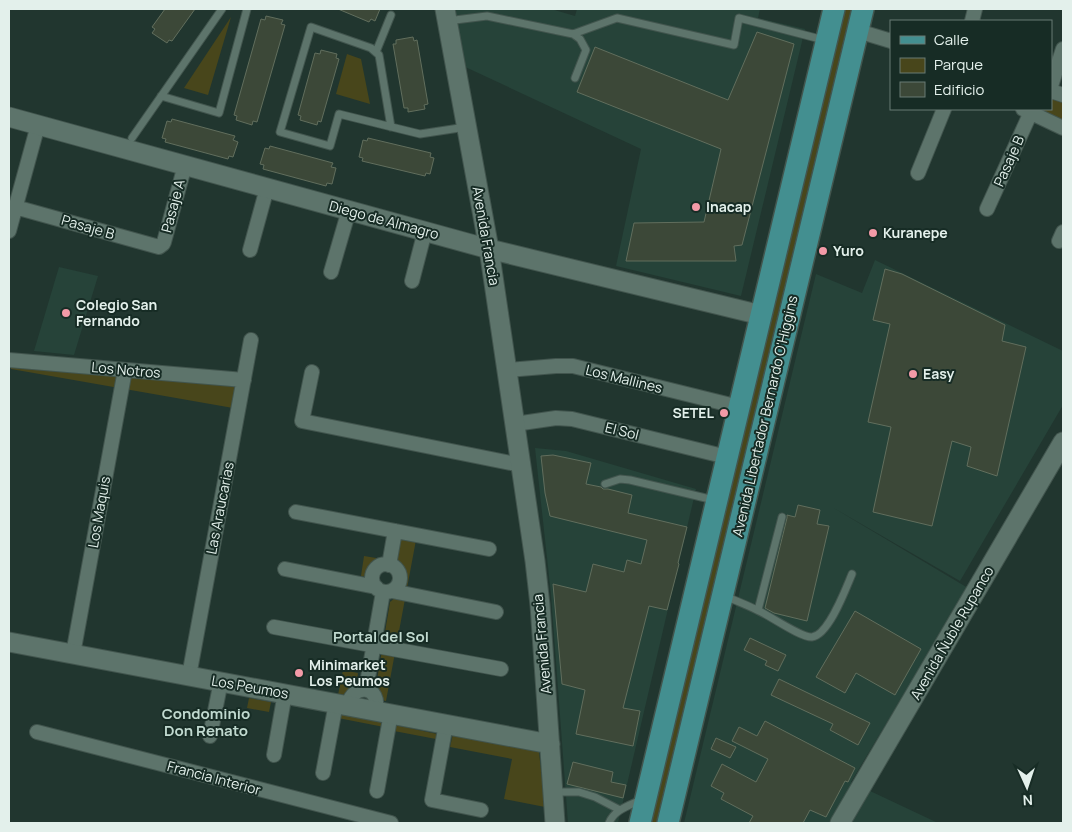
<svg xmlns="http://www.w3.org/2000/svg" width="1072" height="832" viewBox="0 0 1072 832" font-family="Manrope,sans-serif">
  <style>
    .built { fill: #264339 }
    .green { fill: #48461b }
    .building { fill: #3c4838; stroke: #616e5d }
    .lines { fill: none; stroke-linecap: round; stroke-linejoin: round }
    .lane-casing { stroke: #42554e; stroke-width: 9 }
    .street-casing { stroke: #42554e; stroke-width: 16 }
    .secondary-casing { stroke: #42554e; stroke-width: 21 }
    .primary-casing { stroke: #42554e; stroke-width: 24 }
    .lane { stroke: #5d746b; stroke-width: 7 }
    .street { stroke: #5d746b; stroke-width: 14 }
    .secondary { stroke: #5d746b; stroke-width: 19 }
    .primary { stroke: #438f90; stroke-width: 21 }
    .poi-dot { fill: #f39aa7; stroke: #172c25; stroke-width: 2 }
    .labels { text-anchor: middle; stroke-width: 4; stroke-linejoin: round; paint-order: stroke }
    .street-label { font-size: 14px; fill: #e3f0eb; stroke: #172c25 }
    .poi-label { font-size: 14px; font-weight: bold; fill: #e3f0eb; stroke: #172c25; text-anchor: start }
    .neighbourhood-label { font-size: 15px; font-weight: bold; fill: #c0d9cf; stroke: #172c25 }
  </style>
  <rect width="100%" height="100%" fill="#21362f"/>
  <!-- built -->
  <path class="built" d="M451 9H551L575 16 577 9H760L758 18 805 29 741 296 616 266 641 149 461 65Z
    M875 260 1063 351V405L960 581 832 507 968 588 851 782 938 823H684L816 274 862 293Z
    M59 267 98 276 74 355 34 351Z
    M535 448 566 451 696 489 618 823H568L551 594Z"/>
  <!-- green -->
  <path class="green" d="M839 9H851L656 823H645Z
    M231 17 208 95 184 88Z
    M347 54 361 59 370 104 336 94Z
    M1051 98 1063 102V124L1031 109H1051Z
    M11 366 237 384 233 408 11 369Z
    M398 537 416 540 386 701 382 700 376 686 390 602C401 594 403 588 405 575L394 559Z
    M364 556 382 559V561L371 567 366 577 361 576Z
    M343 670 358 673 357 681 342 696 338 695Z
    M249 698 271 702 269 712 247 708Z
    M339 714 384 723V727L338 718Z
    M395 725 437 734 436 739 394 731Z
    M453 734 539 752 545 807 504 799 512 759 450 747Z"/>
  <!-- building -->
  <path class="building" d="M165 9H195L172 41 169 40 167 43 152 33 155 29 152 27Z
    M338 9H380L375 21 371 19 369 22Z
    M266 16 283 20 281 24 285 25 257 122 253 121 252 125 236 120 237 116 234 115 261 19 265 20Z
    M757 32 794 44 742 245 734 246 736 261H626L634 223 704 222 721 149 577 92 595 47 728 100Z
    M413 37 414 41 417 40 428 104 424 105 425 109 408 112V108H404L393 44H396V40Z
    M321 50 337 54 336 58 339 59 321 122 318 121 317 125 300 120 301 116 298 115 315 53 320 54Z
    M172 119 235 136 233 140 238 142 233 157 229 156 228 159 165 142 166 139 162 138 167 121 171 122Z
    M368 138 431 153 430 157 434 158 430 174 426 173 425 176 362 161 363 158 359 157 363 140 367 141Z
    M270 146 333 163 331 167 336 168 332 184 327 183 326 186 263 169 264 165 260 164 265 148 269 149Z
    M885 269 902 274 1005 325 1002 341 1026 347 997 476 967 466 971 447 952 441 932 526 873 512 891 427 868 422 890 324 873 320Z
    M553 455 591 463 586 484 601 487 603 489H608L632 495 628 513 687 527 678 563 679 564 667 610 649 606 623 708 640 711 633 746 576 734 585 690 562 684 553 584 586 592 593 564 624 572 627 560 641 564 647 540 550 516 545 493 541 456Z
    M798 505 820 510 817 524 829 526 807 621 774 613 765 608 787 518V515L795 517Z
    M855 611 921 649 895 695 856 673 845 693 816 677Z
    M750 638 786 655 778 671 765 665 767 661 744 650Z
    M779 679 870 723 858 745 830 730 833 724 771 695Z
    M765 721 855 768 848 782 845 781 826 817 810 810 803 823H749L753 816 721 799 724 793 711 786 722 764 756 782 768 759 732 741 739 727 757 736Z
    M716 738 736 747 730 758 711 749Z
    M573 762 613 772 611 782 626 785 623 798 567 784Z"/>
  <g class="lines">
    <defs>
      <path id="lane" d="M447 21 487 16 573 34 617 18 734 45 739 18 824 40
        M573 34 580 39 586 50 575 78
        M376 52 391 15
        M161 96 219 113 247 9
        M391 127 379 55 371 48 311 27 280 132 330 146 339 114 420 134 466 127
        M132 138 222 9
        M605 484 620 479 630 480 714 500
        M725 596C736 601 747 605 757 610 769 615 801 638 812 637 829 635 846 588 852 574
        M758 610 782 517
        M554 792H579L595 797 620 810
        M609 823C614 810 628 806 641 800"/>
      <path id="street" d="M972 21 975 9
        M858 31 891 41
        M1051 86 1063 49
        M1051 91 1063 95
        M1023 109 1063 128
        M918 173 944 109
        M15 207 159 247 163 244 164 242 185 165
        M987 209 1031 112
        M9 231 38 125
        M1059 241 1063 232
        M250 250 267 188
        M331 272 349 210
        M412 281 425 231
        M9 360 244 380
        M507 370 556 366H573L739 407
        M312 372 302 421 521 465
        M515 424 556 418 572 419 727 457
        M296 512 489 549
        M372 578a14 14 0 1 1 28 0a14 14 0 1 1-28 0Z
        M389 565 395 531
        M285 569 376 587
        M392 591 496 612
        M274 627 501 669
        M73 654 125 370
        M189 676 251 340
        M366 689 383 592
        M348 705C354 681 382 687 375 710
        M446 724 432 800 481 810
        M37 732 391 823
        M210 736 221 681
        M274 755 285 693
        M323 773 336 703
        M377 791 391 713"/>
      <path id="secondary" d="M445 9 489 249 535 561 540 605 555 823
        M9 117 489 249 761 315
        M9 642 550 744
        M840 823 1063 442"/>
      <path id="primary" d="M640 823 834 9
        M668 823 863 9"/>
    </defs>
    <!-- lane casing -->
    <use href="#lane" class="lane-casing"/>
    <!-- street casing -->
    <use href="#street" class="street-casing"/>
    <!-- secondary casing -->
    <use href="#secondary" class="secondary-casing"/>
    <!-- primary casing -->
    <use href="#primary" class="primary-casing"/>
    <!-- lane -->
    <use href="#lane" class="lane"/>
    <!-- street -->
    <use href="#street" class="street"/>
    <!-- secondary -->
    <use href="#secondary" class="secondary"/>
    <!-- primary -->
    <use href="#primary" class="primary"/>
  </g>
  <!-- markers -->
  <g class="poi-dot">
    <circle cx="696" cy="207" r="5"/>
    <circle cx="873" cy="233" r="5"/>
    <circle cx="823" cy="251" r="5"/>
    <circle cx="66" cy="313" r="5"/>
    <circle cx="913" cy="374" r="5"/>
    <circle cx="724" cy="413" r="5"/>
    <circle cx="299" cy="673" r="5"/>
  </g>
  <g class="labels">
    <!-- street labels -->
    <g class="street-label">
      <text transform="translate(1009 161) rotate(-66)" y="5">Pasaje B</text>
      <text transform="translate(173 206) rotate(-75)" y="5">Pasaje A</text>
      <text transform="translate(384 220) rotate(15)" y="5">Diego de Almagro</text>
      <text transform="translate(88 227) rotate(16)" y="5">Pasaje B</text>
      <text transform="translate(486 236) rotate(80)" y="5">Avenida Francia</text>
      <text transform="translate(126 370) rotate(5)" y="5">Los Notros</text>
      <text transform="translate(624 379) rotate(14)" y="5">Los Mallines</text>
      <text transform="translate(765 416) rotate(-77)" y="5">Avenida Libertador Bernardo O'Higgins</text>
      <text transform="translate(622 431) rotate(14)" y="5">El Sol</text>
      <text transform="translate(220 508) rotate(-79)" y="5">Las Araucarias</text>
      <text transform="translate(99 512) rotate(-80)" y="5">Los Maquis</text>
      <text transform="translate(952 633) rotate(-60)" y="5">Avenida Ñuble Rupanco</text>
      <text transform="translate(542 644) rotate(-95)" y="5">Avenida Francia</text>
      <text transform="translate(250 687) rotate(10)" y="5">Los Peumos</text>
      <text transform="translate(214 778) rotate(15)" y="5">Francia Interior</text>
    </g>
    <!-- poi labels -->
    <g class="poi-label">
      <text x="706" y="212">Inacap</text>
      <text x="883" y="238">Kuranepe</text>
      <text x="833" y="256">Yuro</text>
      <text x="76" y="310">Colegio San<tspan x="76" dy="16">Fernando</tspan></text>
      <text x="923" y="379">Easy</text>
      <text x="714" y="418" text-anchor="end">SETEL</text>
      <text x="309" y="670">Minimarket<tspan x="309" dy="16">Los Peumos</tspan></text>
    </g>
    <!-- neighbourhood labels -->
    <g class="neighbourhood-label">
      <text x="381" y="642">Portal del Sol</text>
      <text x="206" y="719">Condominio<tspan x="206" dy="17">Don Renato</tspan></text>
    </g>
  </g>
  <!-- border -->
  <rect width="1072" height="832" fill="none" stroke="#e3f0eb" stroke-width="20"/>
  <!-- legend -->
  <rect x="890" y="20" width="162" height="90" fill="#172c25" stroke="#697a74"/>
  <rect x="900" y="36" width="25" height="8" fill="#438f90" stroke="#697a74"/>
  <text x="934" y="45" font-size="15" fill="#e3f0eb">Calle</text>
  <rect x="900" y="58" width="25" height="15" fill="#48461b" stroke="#697a74"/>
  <text x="934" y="70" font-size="15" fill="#e3f0eb">Parque</text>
  <rect x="900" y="82" width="25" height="15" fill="#3c4838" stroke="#697a74"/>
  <text x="934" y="95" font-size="15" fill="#e3f0eb">Edificio</text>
  <!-- north arrow -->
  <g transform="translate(1027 787) rotate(177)" stroke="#172c25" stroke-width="4" paint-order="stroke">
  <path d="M0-4L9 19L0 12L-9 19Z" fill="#e3f0eb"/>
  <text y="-8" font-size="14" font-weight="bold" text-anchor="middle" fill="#e3f0eb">N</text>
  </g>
</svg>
